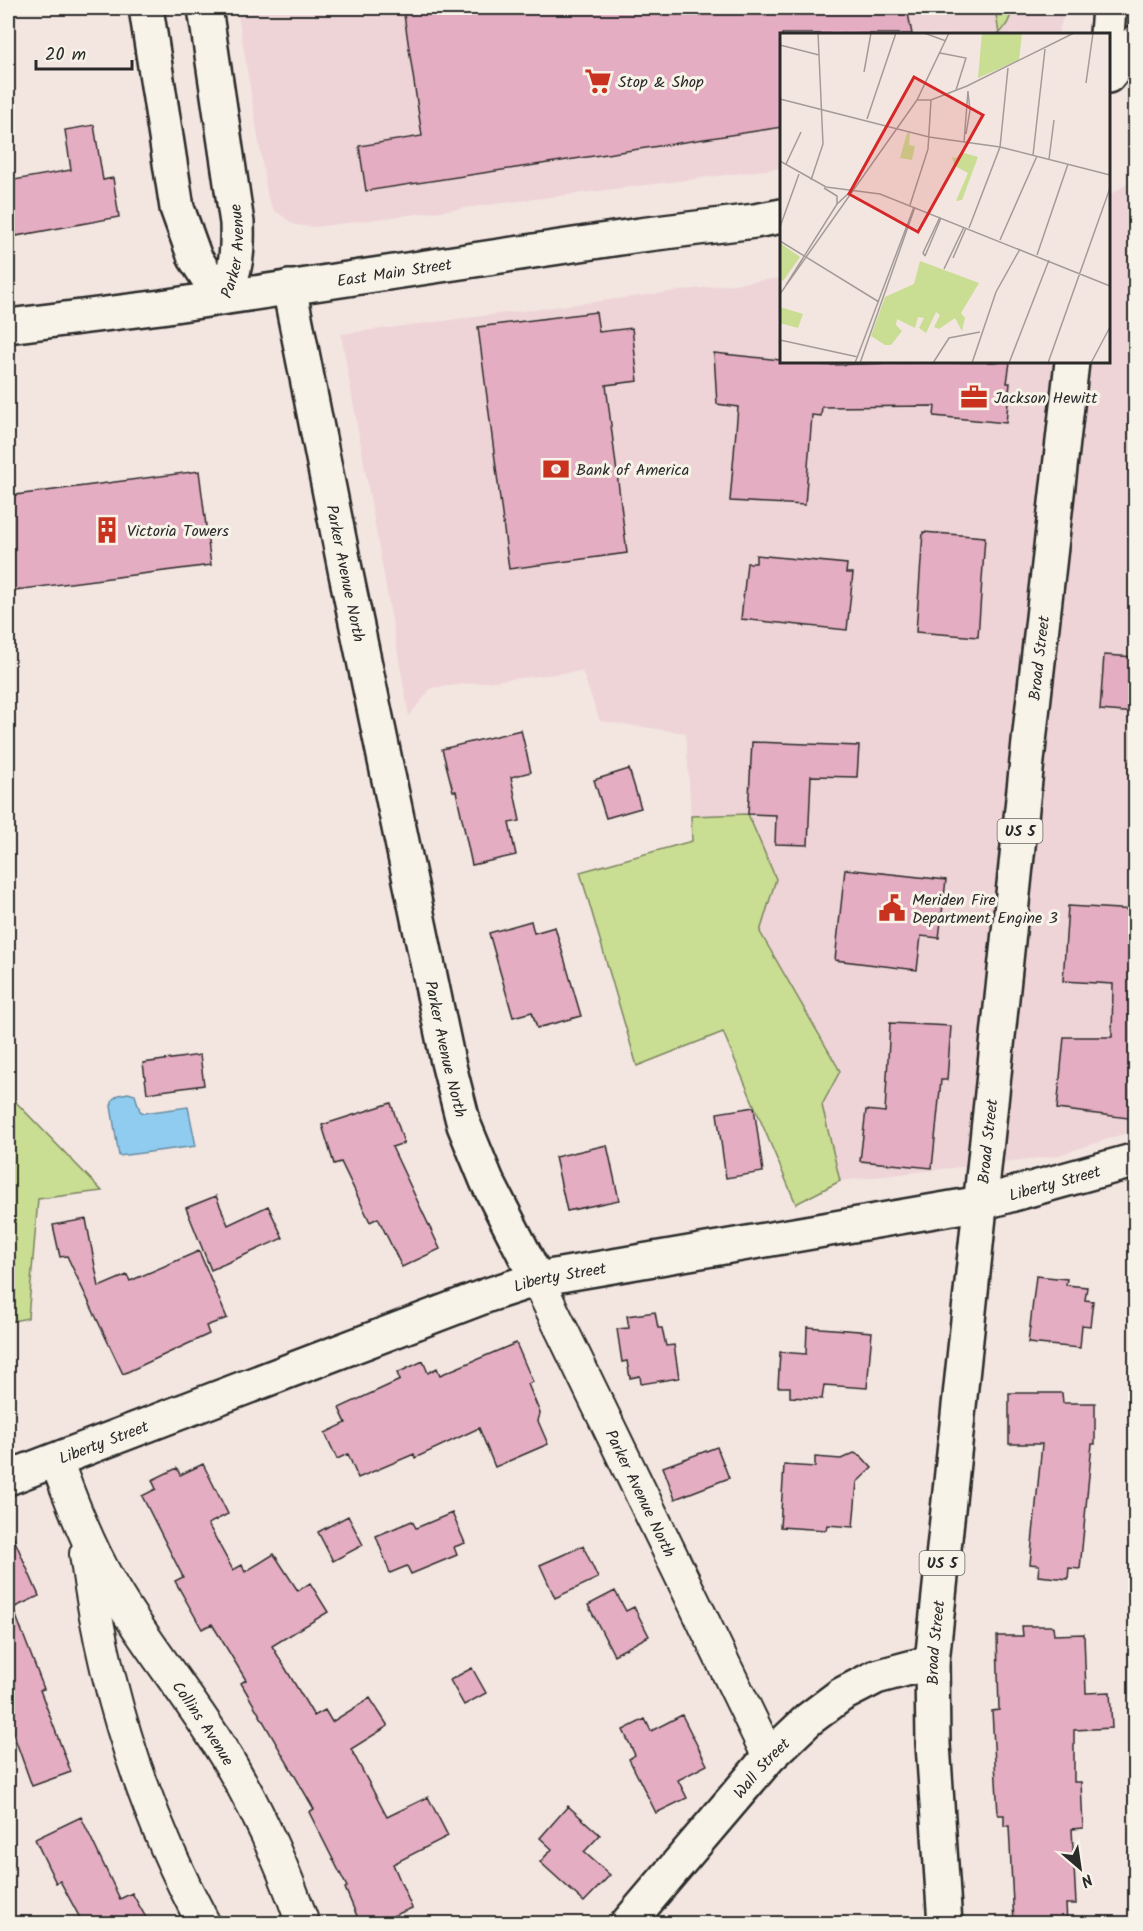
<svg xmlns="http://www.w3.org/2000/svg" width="1143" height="1931" viewBox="0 0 1143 1931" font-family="Kalam,sans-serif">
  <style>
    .built { fill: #eed4d7 }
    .green { fill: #c9dd93; stroke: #7a845f; stroke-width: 1.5 }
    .water { fill: #90ccf0; stroke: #688ca1; stroke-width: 1.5 }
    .building { fill: #e4adc1; stroke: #2b2b2b; stroke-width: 1.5 }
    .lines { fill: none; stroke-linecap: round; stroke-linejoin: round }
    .minor-casing { stroke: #2b2b2b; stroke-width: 36 }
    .tertiary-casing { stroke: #2b2b2b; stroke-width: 38 }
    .secondary-casing { stroke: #2b2b2b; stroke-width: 38 }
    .primary-casing { stroke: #2b2b2b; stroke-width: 38 }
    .minor { stroke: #f7f3e8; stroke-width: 32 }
    .tertiary { stroke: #f7f3e8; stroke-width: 33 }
    .secondary { stroke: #f7f3e8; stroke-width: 33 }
    .primary { stroke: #f7f3e8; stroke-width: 33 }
    .labels { text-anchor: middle; stroke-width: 6; stroke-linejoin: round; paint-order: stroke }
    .shield { fill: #f7f3e8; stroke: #686764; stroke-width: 1.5 }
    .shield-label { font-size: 15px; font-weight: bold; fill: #2b2b2b }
    .poi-label { font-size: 16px; fill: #2b2b2b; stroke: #f7f3e8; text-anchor: start }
    .street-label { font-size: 16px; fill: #2b2b2b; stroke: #f7f3e8 }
    .inset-road { fill: none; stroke: #a39b98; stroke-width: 1.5 }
    .view { fill: #d62828; fill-opacity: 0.15; stroke: #d62828; stroke-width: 3 }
    .inset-edge { fill: none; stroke: #2b2b2b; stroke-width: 3 }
  </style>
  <rect width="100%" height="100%" fill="#f3e5e0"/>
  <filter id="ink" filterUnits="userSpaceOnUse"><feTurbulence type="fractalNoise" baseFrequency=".0167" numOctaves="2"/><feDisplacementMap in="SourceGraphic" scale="12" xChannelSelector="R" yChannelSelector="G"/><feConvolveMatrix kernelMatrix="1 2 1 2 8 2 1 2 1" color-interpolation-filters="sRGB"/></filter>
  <g filter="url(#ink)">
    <!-- built -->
    <path class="built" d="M237 8H1066L1058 34H782L781 168 314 227 295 225 274 210 268 198Z
      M1135 151V1130L1056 1156 840 1181 822 1105 840 1071 760 932 776 879 748 814 691 816 686 733 600 721 582 671 431 688 409 716 341 334 781 278 782 362H1108L1109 195 1127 184Z"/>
    <!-- green -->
    <path class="green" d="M995 8H1010C1013 18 1005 27 999 34Z
      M748 814 776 879 760 932 840 1071 822 1105 840 1181 796 1204 723 1032 637 1066 580 872 692 841 691 816Z
      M8 1094 102 1191 38 1199 28 1318 8 1322Z"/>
    <!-- water -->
    <path class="water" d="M128 1093 135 1095 140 1111 144 1113 188 1107 196 1146 119 1156 111 1106 113 1099 119 1095Z"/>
    <!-- building -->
    <path class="building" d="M403 8H907L912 34H782V127L366 191 359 146 422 136Z
      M94 125 103 180 113 178 119 217 16 236 8 181 71 170 65 130Z
      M596 312 599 332 632 328 638 381 606 385 627 553 509 569 478 327Z
      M714 353 827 365 922 362H1010L1007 383H1010L1006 423 934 416 935 406 822 407 821 416 812 415 805 505 730 501 738 407 717 404Z
      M199 471 211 565 8 591V496Z
      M923 532 985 537 978 637 916 632Z
      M756 555 847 564 846 573H853L847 630 741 619 747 563H756Z
      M1104 655 1136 657V713L1100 710Z
      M521 730 531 772 511 777 520 821 509 823 516 855 472 865 456 791H453L442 749Z
      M752 742 859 746 857 777 811 776 808 845 775 844 776 815 748 814Z
      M629 769 641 808 606 818 594 780Z
      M845 869 946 880 939 938 921 936 917 970 835 960Z
      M1068 906 1136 910V1119L1057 1109 1064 1037H1112L1113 984 1063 981Z
      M531 921 534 933 555 927 581 1016 537 1028 532 1012 513 1017 489 933Z
      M890 1023 951 1026 947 1080H941L932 1168 860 1161 866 1110 885 1112Z
      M200 1055 204 1085 147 1093 143 1063Z
      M391 1103 404 1143 392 1147 440 1249 402 1267 378 1218 370 1222 341 1162 334 1164 322 1125Z
      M754 1107 763 1172 726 1178 717 1113Z
      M607 1145 619 1200 567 1211 555 1157Z
      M216 1196 228 1225 268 1206 283 1238 211 1270 186 1208Z
      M86 1219 99 1287 127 1275 130 1281 199 1251 227 1318 206 1326 209 1334 123 1374 67 1256 60 1257 53 1225Z
      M1036 1276 1067 1279 1066 1285 1087 1287 1085 1300 1093 1301 1090 1326 1082 1325 1080 1348 1028 1343Z
      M655 1312 658 1328H662L666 1346 674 1345 679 1378 641 1384 640 1376 630 1378 627 1361 622 1362 617 1329 629 1328 627 1316Z
      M807 1327 872 1332 867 1388 824 1385 822 1399 790 1397V1387H778L780 1352 806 1354Z
      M516 1343 533 1382 528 1384 540 1413 538 1421 548 1444 495 1467 479 1428 415 1458 414 1454 358 1478 348 1454 337 1459 325 1433 346 1423 339 1408 400 1380 397 1373 423 1361 428 1373 437 1368 440 1375Z
      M1009 1393H1062L1063 1403H1095V1444H1092L1080 1569 1069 1568 1068 1579 1038 1576 1039 1565 1030 1564 1042 1444H1009Z
      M717 1447 729 1478 675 1499 663 1467Z
      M854 1453 861 1456 872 1468 857 1482 853 1527 827 1525 826 1530 780 1527 784 1465 815 1467V1457L841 1459Z
      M203 1464 228 1514 208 1524 233 1570 242 1565 245 1572 274 1554 298 1591 310 1583 328 1612 272 1646 314 1716 325 1710 332 1722 370 1698 388 1726 351 1749 387 1817 428 1797 448 1836 393 1864 412 1908 376 1923H360L345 1888 347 1887 309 1812 314 1809 241 1683 246 1680 212 1624 202 1629 175 1581 183 1577 142 1496 156 1489 152 1480 177 1468 180 1475Z
      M452 1513 465 1543 454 1547 457 1555 411 1574 407 1566 390 1573 376 1536 412 1521 416 1528Z
      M348 1516 363 1545 333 1561 318 1532Z
      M8 1525 39 1596 13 1608 44 1689 40 1690 71 1772 32 1786 8 1719Z
      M583 1546 598 1578 555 1598 540 1565Z
      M615 1591 626 1611 634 1607 649 1636 614 1655 588 1605Z
      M1022 1626H1053L1054 1635 1084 1634 1086 1693 1110 1692 1112 1728 1074 1730V1782H1081L1083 1828 1072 1829 1076 1904H1066L1067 1922 1014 1923 1009 1826H1004V1815H998L992 1711 999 1710 997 1636H1023Z
      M472 1668 486 1693 464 1705 450 1680Z
      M682 1715 707 1765 678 1780 687 1798 656 1813 629 1759 635 1755 623 1730 645 1719 651 1731Z
      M568 1806 600 1835 584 1852 610 1875 584 1902 540 1862 552 1849 540 1838Z
      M81 1817 120 1899 132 1893 149 1923H74L81 1920 60 1881 56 1883 35 1839Z"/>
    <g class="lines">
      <defs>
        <g id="minor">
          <path id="s1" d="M537 1279 769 1757"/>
          <path id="s2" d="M56 1460C72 1503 88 1545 111 1585 142 1639 182 1687 215 1739 253 1798 280 1858 303 1924"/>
          <path d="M86 1554C103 1683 142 1809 204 1924"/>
        </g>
        <g id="tertiary">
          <path id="s3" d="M146 8 177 208 195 258 208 278 225 297C236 268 238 253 237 223L205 8"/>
          <path id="s4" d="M289 287 346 574 448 1062 464 1125 487 1181 537 1279"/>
          <path id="s5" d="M627 1924 769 1757 809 1719 841 1695 876 1677 932 1662"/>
        </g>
        <g id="secondary">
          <path id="s6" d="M8 1478 488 1295 537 1279 981 1203 1136 1160"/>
        </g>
        <g id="primary">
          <path d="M1107 34 1109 8"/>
          <path d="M1108 76 1136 42"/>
          <path id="s7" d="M8 326 161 307 640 235 755 221 782 216"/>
          <path id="s8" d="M945 1924 933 1744 932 1662 1031 723 1072 362"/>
        </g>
      </defs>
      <!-- minor casing -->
      <use href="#minor" class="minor-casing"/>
      <!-- tertiary casing -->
      <use href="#tertiary" class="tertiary-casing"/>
      <!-- secondary casing -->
      <use href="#secondary" class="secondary-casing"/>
      <!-- primary casing -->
      <use href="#primary" class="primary-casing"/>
      <!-- minor -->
      <use href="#minor" class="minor"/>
      <!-- tertiary -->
      <use href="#tertiary" class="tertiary"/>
      <!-- secondary -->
      <use href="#secondary" class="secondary"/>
      <!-- primary -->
      <use href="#primary" class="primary"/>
    </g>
  </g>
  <!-- icons -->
  <defs>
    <symbol id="supermarket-bare" viewBox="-9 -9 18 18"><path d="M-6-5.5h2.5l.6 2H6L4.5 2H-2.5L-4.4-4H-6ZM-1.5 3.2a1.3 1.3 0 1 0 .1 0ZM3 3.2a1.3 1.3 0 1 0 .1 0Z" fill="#c8321e" stroke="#f7f3e8" stroke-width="2.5" paint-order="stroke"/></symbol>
    <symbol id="office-bare" viewBox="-9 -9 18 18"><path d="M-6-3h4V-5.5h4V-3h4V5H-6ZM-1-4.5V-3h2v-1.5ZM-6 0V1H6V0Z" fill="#c8321e" stroke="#f7f3e8" stroke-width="2.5" paint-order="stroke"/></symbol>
    <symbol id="bank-bare" viewBox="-9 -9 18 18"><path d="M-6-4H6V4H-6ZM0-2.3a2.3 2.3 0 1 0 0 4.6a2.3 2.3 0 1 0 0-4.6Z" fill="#c8321e" stroke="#f7f3e8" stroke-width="2.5" paint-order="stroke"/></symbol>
    <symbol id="building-bare" viewBox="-9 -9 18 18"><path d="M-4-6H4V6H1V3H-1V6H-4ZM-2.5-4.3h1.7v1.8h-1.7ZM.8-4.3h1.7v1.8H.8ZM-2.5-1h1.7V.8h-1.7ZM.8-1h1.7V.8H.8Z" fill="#c8321e" stroke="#f7f3e8" stroke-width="2.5" paint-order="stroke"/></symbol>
    <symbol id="civic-bare" viewBox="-9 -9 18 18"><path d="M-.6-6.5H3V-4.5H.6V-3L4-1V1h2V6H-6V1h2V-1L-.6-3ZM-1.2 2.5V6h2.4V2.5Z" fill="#c8321e" stroke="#f7f3e8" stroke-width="2.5" paint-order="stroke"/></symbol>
  </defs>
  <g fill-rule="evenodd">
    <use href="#supermarket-bare" x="579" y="62" width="38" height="38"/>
    <use href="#office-bare" x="955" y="378" width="38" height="38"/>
    <use href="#bank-bare" x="537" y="450" width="38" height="38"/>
    <use href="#building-bare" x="88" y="511" width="38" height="38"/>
    <use href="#civic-bare" x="873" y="889" width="38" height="38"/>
  </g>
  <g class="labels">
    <!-- shield labels -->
    <g class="shield">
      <rect x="997.5" y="819" width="45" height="24" rx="4.5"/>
      <rect x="919.5" y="1551" width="45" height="24" rx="4.5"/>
    </g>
    <g class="shield-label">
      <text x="1020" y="836">US 5</text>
      <text x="942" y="1568">US 5</text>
    </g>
    <!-- poi labels -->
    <g class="poi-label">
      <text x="618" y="87">Stop &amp; Shop</text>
      <text x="994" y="403">Jackson Hewitt</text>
      <text x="576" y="475">Bank of America</text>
      <text x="127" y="536">Victoria Towers</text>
      <text x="912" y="905">Meriden Fire<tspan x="912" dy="18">Department Engine 3</tspan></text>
    </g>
    <!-- street labels -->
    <g class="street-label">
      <text dy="6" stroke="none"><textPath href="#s3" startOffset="352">Parker Avenue</textPath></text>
      <text dy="6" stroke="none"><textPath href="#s7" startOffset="390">East Main Street</textPath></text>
      <text dy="6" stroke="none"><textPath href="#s4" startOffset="292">Parker Avenue North</textPath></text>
      <text dy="6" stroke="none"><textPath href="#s8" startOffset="1272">Broad Street</textPath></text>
      <text dy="6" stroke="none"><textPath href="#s4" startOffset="778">Parker Avenue North</textPath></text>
      <text dy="6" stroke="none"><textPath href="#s8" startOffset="786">Broad Street</textPath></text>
      <text dy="6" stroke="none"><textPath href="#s6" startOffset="1092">Liberty Street</textPath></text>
      <text dy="6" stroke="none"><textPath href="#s6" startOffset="588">Liberty Street</textPath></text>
      <text dy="6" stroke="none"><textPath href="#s6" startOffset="102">Liberty Street</textPath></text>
      <text dy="6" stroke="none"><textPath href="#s1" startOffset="238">Parker Avenue North</textPath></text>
      <text dy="6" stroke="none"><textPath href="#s8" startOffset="282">Broad Street</textPath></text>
      <text dy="6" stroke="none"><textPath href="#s2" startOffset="303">Collins Avenue</textPath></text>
      <text dy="6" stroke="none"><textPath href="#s5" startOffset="206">Wall Street</textPath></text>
    </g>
  </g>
  <!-- overview -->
  <g transform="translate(780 33)">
    <rect width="330" height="330" fill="#f3e5e0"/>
    <path d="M202 0H242L239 27 198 45ZM127 100H130L129 112 135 113 132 127 120 125ZM181 119 198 124 182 167 176 168 188 140 175 133 172 124 176 125ZM0 210 20 224 3 248 0 246ZM140 228 199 250 181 280 185 285 182 298 175 285 159 296 154 294 160 282 156 279 146 300 139 295 144 285 138 284 135 295 117 286 116 292 122 298 111 312H105L91 303 105 264 134 251ZM0 274 23 281 18 295 0 290Z" fill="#c9dd93"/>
    <path class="inset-road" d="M144 0 166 8M0 12 39 22M160 20 186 25 176 57M84 39 91 0M306 50 313 0M0 66 149 104 220 114 330 142M137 67H151L187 53 294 0M87 86 116 0M186 101 190 77 188 59M184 109 188 58M253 122 265 16M269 126 274 87M0 128 46 154 100 161 330 253M6 131 21 99M31 147 43 111 38 0M44 155 57 163V171M130 172 148 116 151 67M0 194 19 141M189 195 220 114 228 35M220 207 257 123M0 208 99 269M257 222 288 131M145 223 143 220 160 184M145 223 161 185M173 225 186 195M164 236 184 194M6 252 57 171 70 159M0 261 137 67 169 0M0 307 78 324M75 330 134 174M80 330 135 174M153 330 169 305 200 299M192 330 216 259 240 216M229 330 269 227M268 330 330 155M311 330 330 294"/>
    <path class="view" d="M134 44 203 82 138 199 69 161Z"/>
    <rect width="330" height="330" class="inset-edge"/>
  </g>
  <!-- margin -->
  <rect width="1143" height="1931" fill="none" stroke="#f7f3e8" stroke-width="30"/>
  <rect x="15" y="15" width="1113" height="1901" fill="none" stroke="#2b2b2b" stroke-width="2" filter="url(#ink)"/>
  <!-- north arrow -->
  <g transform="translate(1080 1868) rotate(151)" stroke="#f7f3e8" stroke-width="4.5" paint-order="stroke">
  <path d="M0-4.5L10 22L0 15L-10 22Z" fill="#2b2b2b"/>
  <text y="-9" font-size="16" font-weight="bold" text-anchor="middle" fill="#2b2b2b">N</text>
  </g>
  <!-- scale -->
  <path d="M36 60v9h96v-9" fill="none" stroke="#2b2b2b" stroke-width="3"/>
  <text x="45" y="60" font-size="18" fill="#2b2b2b" stroke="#f7f3e8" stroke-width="4.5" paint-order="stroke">20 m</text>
</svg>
